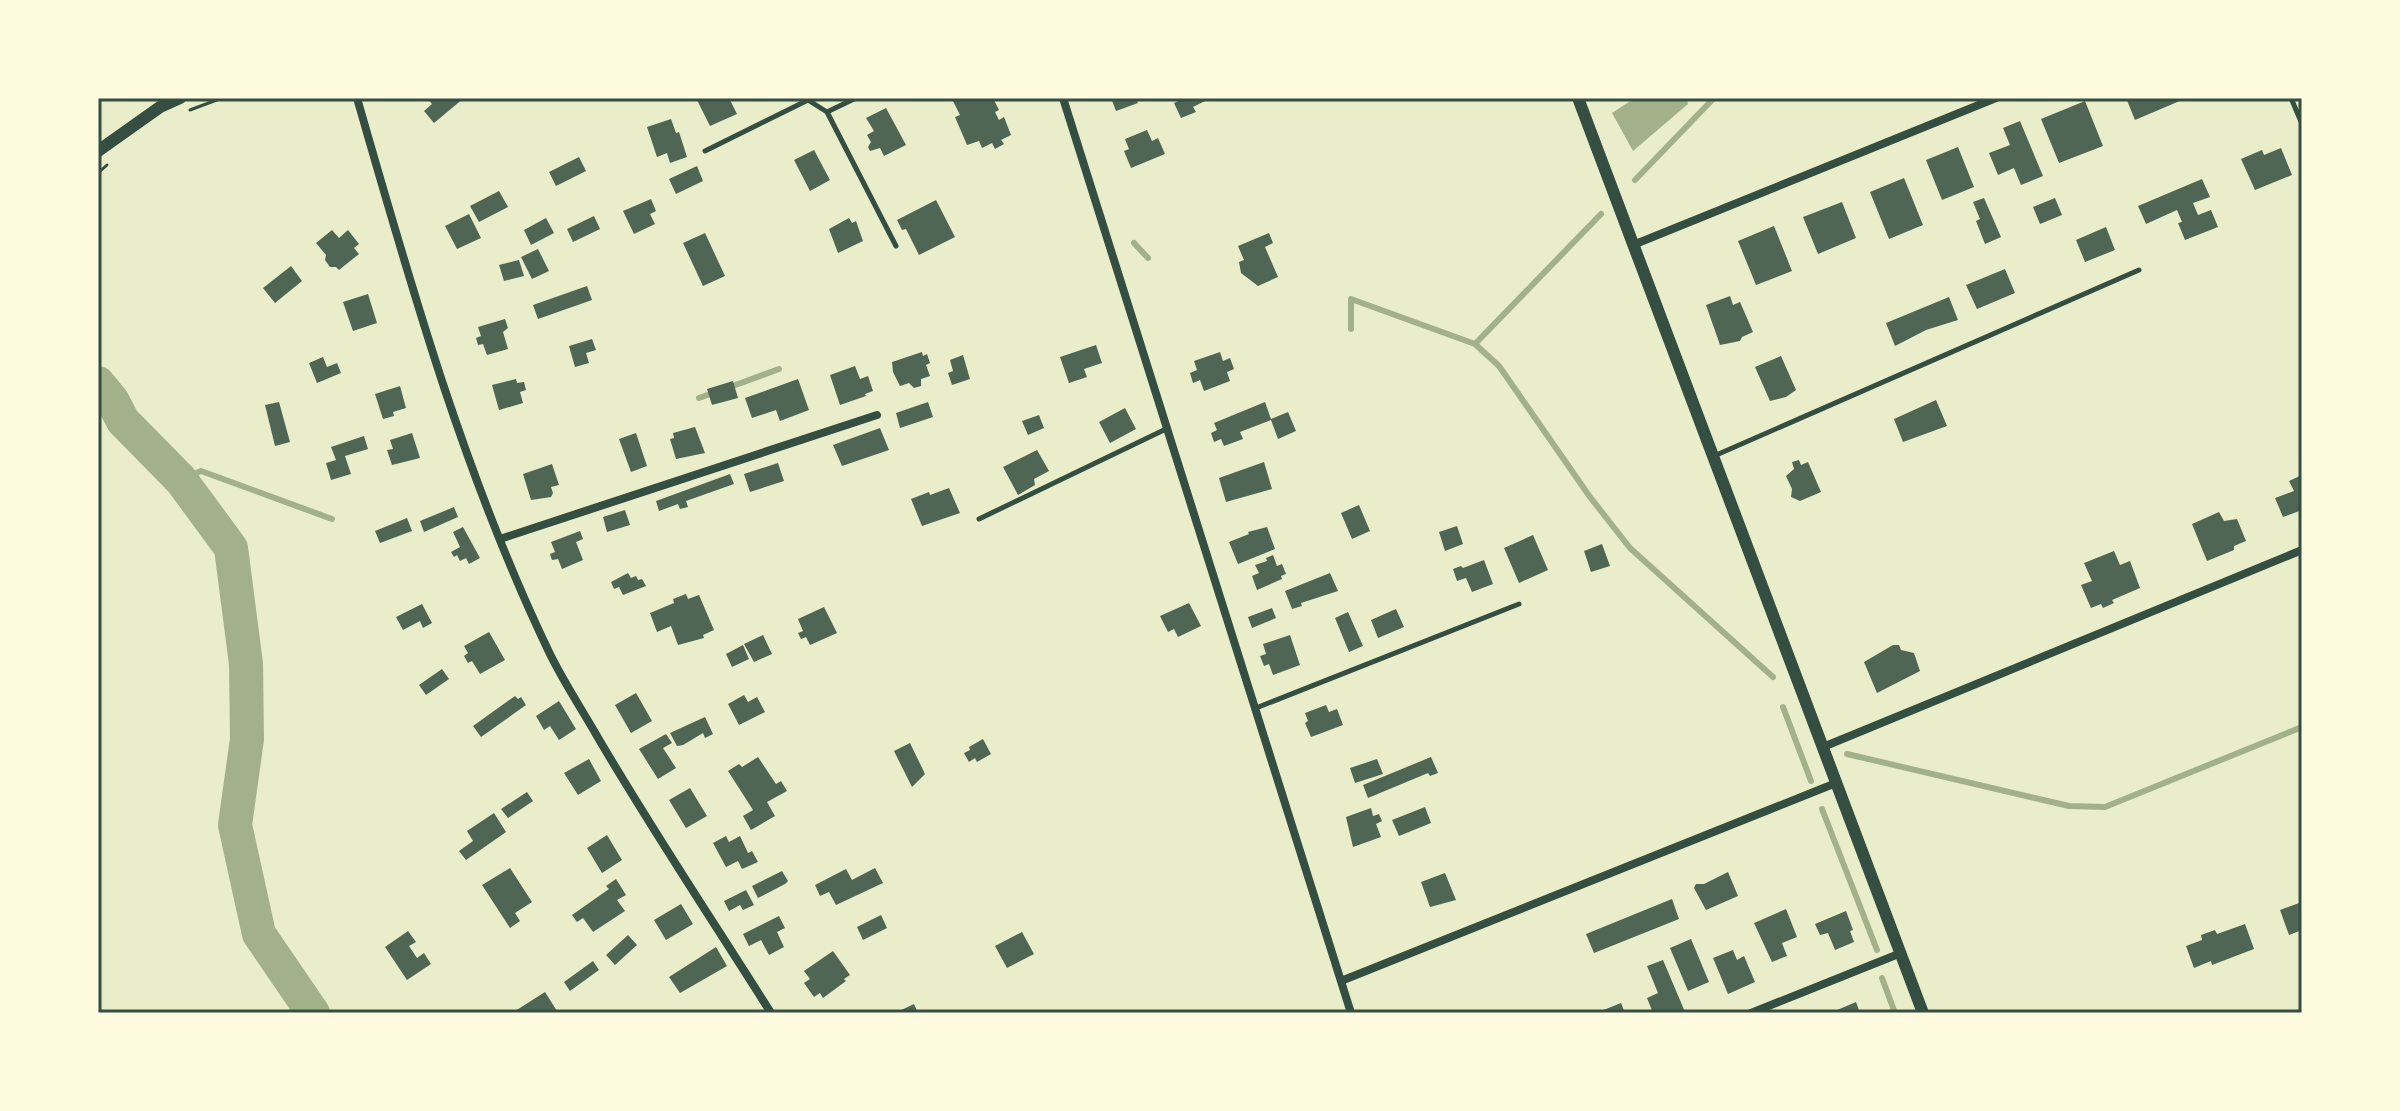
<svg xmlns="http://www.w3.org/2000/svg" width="2400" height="1111" viewBox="0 0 2400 1111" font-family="'Open Sans',sans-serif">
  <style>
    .water { fill: #a3b18a }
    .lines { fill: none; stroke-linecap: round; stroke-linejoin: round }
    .stream { stroke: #a3b18a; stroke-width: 6 }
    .river { stroke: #a3b18a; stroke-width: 34 }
    .building { fill: #4f6655 }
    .path { stroke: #344e41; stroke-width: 3 }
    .service { stroke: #344e41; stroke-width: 5 }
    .minor { stroke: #344e41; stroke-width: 8 }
    .tertiary { stroke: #344e41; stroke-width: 12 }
    .neatline { fill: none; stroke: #344e41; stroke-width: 3 }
  </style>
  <rect width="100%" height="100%" fill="#e9edc9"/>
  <!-- water -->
  <path class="water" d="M1635 98H1687L1688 104 1633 151 1612 113Z"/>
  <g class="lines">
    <!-- stream -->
    <path class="stream" d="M1635 180 1714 98
      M1134 243 1148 258
      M1351 329V299L1475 344 1499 366 1590 497 1630 548 1773 677
      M1475 344 1601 214
      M730 387 779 369
      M699 398 716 392
      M181 480 201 471 332 519
      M1783 707 1811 781
      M1847 754 2069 806 2105 807 2302 727
      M1822 809 1877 950
      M1882 978 1895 1013"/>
    <!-- river -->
    <path class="river" d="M98 383 112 400 123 421 181 480 231 548 246 664 247 739 235 825 259 934 313 1013"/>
  </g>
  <!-- building -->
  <path class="building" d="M427 98H464L434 123 424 111 432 104Z
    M696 98H729L737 114 710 126Z
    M955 98H993L999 110 995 112 999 120 1004 117 1011 135 1001 140 1004 144 995 149 992 143 982 148 979 141 967 145 955 117 960 115 952 99Z
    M1111 98H1136L1138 103 1116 111Z
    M1185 98H1204L1205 101 1193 107 1196 112 1181 118 1174 103Z
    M2126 98H2181L2182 100 2135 120Z
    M2085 101 2103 146 2059 163 2041 119Z
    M886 108 906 145 884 156 880 148 870 151 868 147 871 142 867 135 874 131 866 118Z
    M671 119 676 133 679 132 687 157 670 163 667 153 657 157 647 127Z
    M2020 121 2043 176 2021 185 2014 168 1998 175 1989 153 2010 145 2003 128Z
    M1147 130 1152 141 1158 138 1165 154 1131 168 1124 151 1129 149 1125 139Z
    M1958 147 1974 187 1942 200 1926 160Z
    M2281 148 2292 175 2255 190 2241 159 2262 150 2264 155Z
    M814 150 830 180 810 191 794 160Z
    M579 157 586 171 556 186 549 172Z
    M697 166 703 181 676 194 669 179Z
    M1904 178 1923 225 1889 239 1870 192Z
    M2202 179 2210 197 2193 203 2198 215 2211 210 2218 227 2185 240 2178 223 2182 222 2177 210 2146 224 2138 206Z
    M499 191 508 207 479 222 470 206Z
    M1984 198 2001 237 1985 244 1976 221 1980 219 1973 202Z
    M2055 198 2062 215 2040 224 2033 207Z
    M651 199 656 211 650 214 655 224 634 234 623 211Z
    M936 200 955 237 919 255 906 229 902 230 897 220Z
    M1842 202 1856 238 1818 254 1803 217Z
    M469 214 481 238 457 249 445 226Z
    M594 216 600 229 573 242 567 229Z
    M546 218 554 233 531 245 524 230Z
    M849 218 852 223 856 221 863 241 838 253 829 229Z
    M1774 226 1792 271 1756 285 1738 241Z
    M2106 227 2115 250 2085 262 2076 240Z
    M332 230 339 238 348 230 359 244 354 248 359 254 339 270 336 267H330L325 260 326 255 316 243Z
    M705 233 725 276 703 286 683 243Z
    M1269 233 1273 243 1265 247 1278 277 1258 286 1241 273 1239 262 1244 260 1238 246Z
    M538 249 549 271 532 279 521 257Z
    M519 260 524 276 504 281 499 265Z
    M291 266 302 281 275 303 263 288Z
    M2005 269 2015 293 1977 309 1966 285Z
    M587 286 592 300 538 319 533 305Z
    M368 294 377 323 353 331 343 302Z
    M1730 296 1733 305 1740 302 1753 332 1742 337 1740 341 1720 345 1706 305Z
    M1949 297 1958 320 1926 330 1895 346 1886 323Z
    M505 319 508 328 503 332 508 349 487 355 483 344 478 345 476 338 481 336 478 327Z
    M592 339 596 350 586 353 589 363 575 367 569 346Z
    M1096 345 1102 363 1084 369 1087 377 1069 383 1060 357Z
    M922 352 923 356 927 354 930 363 926 365 930 376 921 379V386L914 388 909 383 900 386 893 372 892 362Z
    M1220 352 1223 361 1230 358 1234 369 1227 372 1230 381 1204 391 1200 380 1193 383 1190 373 1197 370 1194 361Z
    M963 355 970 379 952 385 948 373 953 371 950 360Z
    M1781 356 1796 390 1786 397 1770 401 1755 367Z
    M323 357 327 367 337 363 341 373 317 383 309 363Z
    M855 366 860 379 868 376 873 391 865 394 866 396 840 405 830 375Z
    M516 379 517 383 524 382 526 390 520 392 523 403 499 410 492 385Z
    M798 379 809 410 780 421 776 410 752 418 745 398Z
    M733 381 738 398 712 405 707 389Z
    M400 386 406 408 393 412 394 416 383 419 375 394Z
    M1936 400 1947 426 1903 442 1894 419Z
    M279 402 290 442 275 446 265 405Z
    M928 402 933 417 900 428 896 413Z
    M1265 402 1271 419 1288 412 1296 431 1278 439 1271 420 1240 432 1243 439 1224 446 1221 439 1214 442 1211 433 1217 430 1214 423Z
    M1125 408 1136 429 1110 443 1099 422Z
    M1039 415 1044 428 1028 435 1022 421Z
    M695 427 705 453 676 459 670 439 674 438 673 433Z
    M880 428 889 450 842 466 833 445Z
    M412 433 420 458 392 465 387 450 393 449 390 440Z
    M636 433 647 466 631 472 619 439Z
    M364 436 368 449 345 456 351 474 331 480 326 463 336 460 331 447Z
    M1037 450 1049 471 1034 479 1035 485 1018 495 1003 467Z
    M1799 460 1801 465 1808 462 1821 492 1800 501 1791 497 1792 489 1786 476 1794 469 1792 462Z
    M1264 462 1272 489 1226 502 1219 478Z
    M778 463 784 481 750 492 744 474Z
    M552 464 559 485 551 487 553 493 551 497 531 500 523 474Z
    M730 474 734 484 686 501 688 507 680 509 678 504 659 511 656 501Z
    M2302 475V510L2283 517 2275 498 2294 491 2289 481Z
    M949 488 960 513 922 526 911 499 929 492 930 495Z
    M1359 505 1370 531 1352 539 1341 513Z
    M454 507 458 517 424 532 420 521Z
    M625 510 630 525 607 532 603 517Z
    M2219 512 2224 521 2237 519 2246 541 2234 546V550L2207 561 2192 524Z
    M407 518 412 531 380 543 375 531Z
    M1457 526 1463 544 1445 551 1439 532Z
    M463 527 480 558 469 564 466 558 460 561 457 555 454 557 451 552 460 547 453 532Z
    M1267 527 1275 549 1238 564 1229 542 1249 534 1248 532Z
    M580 531 583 539 576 542 583 560 562 569 558 559 552 560 550 554 555 552 551 542Z
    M1533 535 1548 570 1519 583 1504 548Z
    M1602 544 1610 566 1591 572 1584 551Z
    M2114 551 2120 565 2130 561 2140 588 2112 600 2114 603 2103 608 2101 604 2091 608 2081 585 2092 581 2084 563Z
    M1273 555 1277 566 1282 564 1286 574 1281 576 1282 579 1257 590 1252 576 1259 573 1255 565 1267 561 1266 558Z
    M1484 560 1493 584 1472 592 1466 578 1457 581 1453 569 1461 566 1463 568Z
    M628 573 631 578 636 576 638 580 642 579 646 586 623 595 619 587 614 589 611 582Z
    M1330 573 1338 591 1301 603 1302 606 1292 609 1285 591Z
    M686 594 688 599 699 595 714 630 703 635 704 638 678 645 671 626 657 632 650 613 674 603 673 599Z
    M1189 603 1201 626 1178 637 1174 629 1168 632 1160 616Z
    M422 604 432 623 423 628 420 621 403 630 396 617Z
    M824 607 837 633 810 645 806 637 801 639 798 633 803 631 798 619Z
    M1272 608 1276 618 1252 628 1248 617Z
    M1396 609 1404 627 1378 638 1371 620Z
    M1348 612 1363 646 1349 652 1335 618Z
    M489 632 505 660 480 674 472 661 468 663 464 656 468 653 464 646Z
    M763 635 772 654 754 662 744 644Z
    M1290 635 1300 665 1273 675 1269 664 1264 666 1260 656 1266 654 1263 644Z
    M743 645 749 659 732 667 726 654Z
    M1893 645H1899L1901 650 1914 653 1920 671 1877 693 1864 662Z
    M442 669 449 679 426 695 419 685Z
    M636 693 652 721 631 733 615 705Z
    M744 695 748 702 757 697 765 712 739 725 728 704Z
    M515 696 518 699 521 697 526 705 481 737 473 726Z
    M559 701 576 729 559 740 550 726 544 730 536 716Z
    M1326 705 1329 712 1337 709 1343 725 1311 737 1305 723 1308 721 1305 713Z
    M705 717 713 734 705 738 703 733 683 745 677 746 670 733Z
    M666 734 672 743 663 748 676 768 658 779 639 749Z
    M983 739 991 754 977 762 975 758 969 762 964 753 970 750 969 747Z
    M910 743 925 774 912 787 894 751Z
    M758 757 776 784 781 781 787 791 767 802 775 816 751 830 743 816 753 810 728 771 739 764 742 767Z
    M1431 757 1438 773 1430 776 1428 773 1368 798 1363 785Z
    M589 759 601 781 578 795 564 773Z
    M1377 759 1383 774 1355 783 1350 768Z
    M690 788 707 816 686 828 669 800Z
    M527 792 533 801 508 818 501 809Z
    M1425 807 1431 823 1399 836 1392 820Z
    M1371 808 1373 816 1379 814 1382 821 1376 824 1381 837 1353 847 1346 817Z
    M494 813 506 832 466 860 459 851 473 841 467 831Z
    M607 835 622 860 602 873 587 848Z
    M726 836 729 842 740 836 748 853 752 851 758 862 742 869 738 861 726 867 713 843Z
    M510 868 532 902 515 913 520 921 510 928 482 885Z
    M875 868 883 883 836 905 829 892 820 896 815 885 846 869 852 880Z
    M782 871 788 881 785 884 758 898 752 886Z
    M1728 872 1738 896 1706 910 1694 888 1696 884H1704Z
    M1445 873 1456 900 1430 907 1421 882Z
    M616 879 626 895 617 900 625 911 593 932 583 918 577 922 572 915 609 889 606 886Z
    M746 890 754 905 743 910 740 905 729 911 724 901Z
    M1672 899 1679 919 1594 953 1586 934Z
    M2302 902V930L2289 935 2280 910Z
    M681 904 693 924 666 940 654 920Z
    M1786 909 1797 937 1782 943 1787 956 1772 962 1754 923Z
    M1846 911 1853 930 1850 931 1854 942 1835 950 1828 933 1820 935 1815 924Z
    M881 915 887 928 863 940 857 927Z
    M779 916 785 928 777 932 784 947 769 955 761 940 749 946 743 934Z
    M2245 924 2254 949 2212 965 2211 961 2194 968 2186 946 2202 940 2201 935 2215 930 2217 934Z
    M408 931 416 942 409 946 417 958 424 953 431 964 407 980 385 947Z
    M1022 932 1034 954 1007 968 995 946Z
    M628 935 637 945 615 965 606 955Z
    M1691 939 1709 982 1688 991 1670 948Z
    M716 947 727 966 680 993 669 977Z
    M1733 950 1737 960 1744 956 1755 982 1728 994 1713 958Z
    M833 951 850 975 844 979 846 981 823 998 820 993 814 997 804 983 810 979 804 971Z
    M1663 960 1685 1012 1682 1013H1653L1647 998 1658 993 1647 966Z
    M593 961 599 970 570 991 564 982Z
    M545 992 557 1011 512 1013Z
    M1856 1002 1860 1013H1830Z
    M1621 1003 1625 1013H1596Z
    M914 1004 918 1013H895Z"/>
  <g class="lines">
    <!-- path -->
    <path class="path" d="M190 110 222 98
      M98 173 107 165"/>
    <!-- service -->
    <path class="service" d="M2291 98 2302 124
      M827 112 896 246
      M705 151 808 100 827 112 856 98
      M1714 456 2139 270
      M979 519 1166 429
      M1256 708 1519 604"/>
    <!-- minor -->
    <path class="minor" d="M357 98C411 286 464 475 549 652 563 681 581 708 597 736 652 830 713 921 771 1013
      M1063 98 1351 1013
      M1633 245 1996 98
      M500 539 877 415
      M1823 747 2302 550
      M1341 981 1836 783
      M1751 1013 1901 953"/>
    <!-- tertiary -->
    <path class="tertiary" d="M1578 98 1923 1013
      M98 151 160 107 180 98"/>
  </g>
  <!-- border -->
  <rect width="2400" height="1111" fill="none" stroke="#fefae0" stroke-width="200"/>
  <rect x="100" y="100" width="2200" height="911" class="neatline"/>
</svg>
